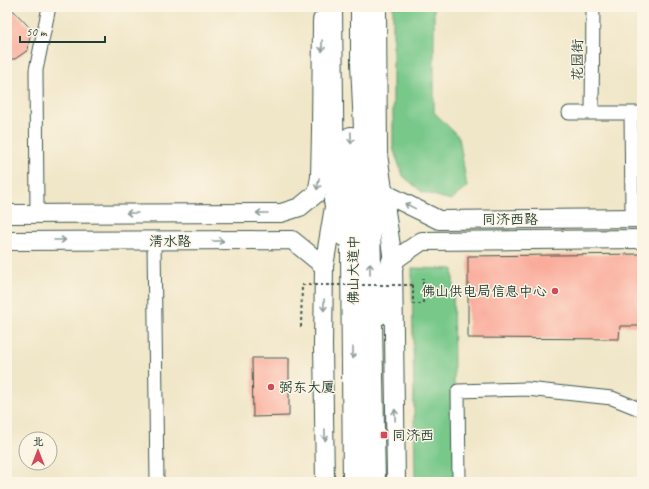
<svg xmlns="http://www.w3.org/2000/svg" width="649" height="489" viewBox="0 0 649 489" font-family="Caveat,'LXGW WenKai TC',sans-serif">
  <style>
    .green { fill: #78c88a; stroke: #4c825f }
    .building { fill: #faab9b }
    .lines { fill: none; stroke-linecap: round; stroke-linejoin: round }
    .street-casing { stroke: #3e564a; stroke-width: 15 }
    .secondary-casing { stroke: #3e564a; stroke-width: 20 }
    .highway-casing { stroke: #3e564a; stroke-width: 24 }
    .path { stroke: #3e564a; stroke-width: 2; stroke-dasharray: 3 3; stroke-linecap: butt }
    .street { stroke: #fff; stroke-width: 13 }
    .secondary { stroke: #fff; stroke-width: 18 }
    .highway { stroke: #fff; stroke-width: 22 }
    .path-bridge { stroke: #3e564a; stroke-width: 2; stroke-dasharray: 3 3; stroke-linecap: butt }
    .oneway { stroke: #8f9e9a }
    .poi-dot { fill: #d1495b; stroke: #fcf5e5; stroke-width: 1.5 }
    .labels { text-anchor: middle; stroke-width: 3; stroke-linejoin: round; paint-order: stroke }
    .street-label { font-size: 14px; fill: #1f3d34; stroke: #fcf5e5 }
    .poi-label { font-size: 14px; fill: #1f3d34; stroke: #fcf5e5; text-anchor: start }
  </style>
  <rect width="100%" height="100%" fill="#fcf5e5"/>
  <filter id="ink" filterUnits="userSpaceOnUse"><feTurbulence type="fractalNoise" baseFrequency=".025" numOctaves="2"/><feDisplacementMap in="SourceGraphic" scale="8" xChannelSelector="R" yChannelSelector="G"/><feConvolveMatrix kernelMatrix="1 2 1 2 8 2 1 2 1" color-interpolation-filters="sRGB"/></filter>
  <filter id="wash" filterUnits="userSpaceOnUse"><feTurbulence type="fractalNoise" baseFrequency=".012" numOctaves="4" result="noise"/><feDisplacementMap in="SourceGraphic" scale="16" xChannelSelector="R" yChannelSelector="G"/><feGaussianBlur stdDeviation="0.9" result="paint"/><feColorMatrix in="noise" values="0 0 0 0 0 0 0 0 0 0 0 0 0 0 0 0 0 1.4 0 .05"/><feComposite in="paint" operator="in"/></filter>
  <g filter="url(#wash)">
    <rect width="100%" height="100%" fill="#f0e6c8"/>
    <!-- green -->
    <path class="green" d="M393 7H434V112L459 137 467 187 451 200 422 192 403 176 393 148Z
      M412 268 453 269 455 482H415Z"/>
    <g id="blocks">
      <!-- building -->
      <path class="building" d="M7 7H10L31 29 28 50 15 59H7Z
        M642 254V326H620L619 339 468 338V256Z
        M252 358H289V416L253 417Z"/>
    </g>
  </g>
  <g filter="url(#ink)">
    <use href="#blocks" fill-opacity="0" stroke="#3e564a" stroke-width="1"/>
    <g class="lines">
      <defs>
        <path id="street" d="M569 113H642
          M592 113 593 7
          M631 113 632 208
          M37 213 36 70 49 7
          M154 241 157 482
          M459 482 458 391 527 389 612 398 642 410"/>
        <path id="secondary" d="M377 7 378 154 393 261 396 482
          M322 20 321 132 325 142
          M384 193 439 220 642 218
          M7 214 281 213 300 207 317 193 320 177 321 132
          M7 241 292 240 324 266
          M393 261 422 241 642 239
          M325 482 323 345 324 266 335 201 333 7"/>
        <path id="highway" d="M362 7V63L369 217 374 482
          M351 138 354 482
          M335 201 344 235
          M378 314 393 261"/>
      </defs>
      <!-- street casing -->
      <use href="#street" class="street-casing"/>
      <!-- secondary casing -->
      <use href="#secondary" class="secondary-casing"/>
      <!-- highway casing -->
      <use href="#highway" class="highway-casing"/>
      <!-- path -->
      <path class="path" d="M413 285V304H423V278
        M301 327 302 285"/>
      <!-- street -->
      <use href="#street" class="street"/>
      <!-- secondary -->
      <use href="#secondary" class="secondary"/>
      <!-- highway -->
      <use href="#highway" class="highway"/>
      <!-- path-bridge -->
      <path class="path-bridge" d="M302 285H413"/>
    </g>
    <!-- one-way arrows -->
    <defs><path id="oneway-shaft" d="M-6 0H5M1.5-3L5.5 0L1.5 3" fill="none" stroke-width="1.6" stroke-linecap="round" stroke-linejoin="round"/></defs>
    <g class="oneway">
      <use href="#oneway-shaft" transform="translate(322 46) rotate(90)"/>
      <use href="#oneway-shaft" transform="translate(351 138) rotate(88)"/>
      <use href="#oneway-shaft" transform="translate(318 184) rotate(100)"/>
      <use href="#oneway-shaft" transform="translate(410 206) rotate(-154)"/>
      <use href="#oneway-shaft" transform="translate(132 213) rotate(180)"/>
      <use href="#oneway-shaft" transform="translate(262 213) rotate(180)"/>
      <use href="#oneway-shaft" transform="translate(60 240)"/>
      <use href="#oneway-shaft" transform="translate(218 241)"/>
      <use href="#oneway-shaft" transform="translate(370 269) rotate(-91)"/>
      <use href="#oneway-shaft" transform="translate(324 305) rotate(91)"/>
      <use href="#oneway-shaft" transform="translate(353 353) rotate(90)"/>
      <use href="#oneway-shaft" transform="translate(395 415) rotate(-91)"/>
      <use href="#oneway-shaft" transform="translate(325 435) rotate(89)"/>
    </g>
  </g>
  <!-- markers -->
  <g class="poi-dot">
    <circle cx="555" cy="291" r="4"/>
    <circle cx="271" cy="387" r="4"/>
    <rect x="380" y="431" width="8" height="8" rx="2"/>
  </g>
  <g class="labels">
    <!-- street labels -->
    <g class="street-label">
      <text transform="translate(577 60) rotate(-89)" y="5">花园街</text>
      <text x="510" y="224">同济西路</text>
      <text x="170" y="246">清水路</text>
      <text transform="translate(353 270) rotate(-90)" y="5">佛山大道中</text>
    </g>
    <!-- poi labels -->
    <g class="poi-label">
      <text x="547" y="296" text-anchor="end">佛山供电局信息中心</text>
      <text x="279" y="392">弼东大厦</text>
      <text x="392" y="440">同济西</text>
    </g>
  </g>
  <!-- margin -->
  <rect width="649" height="489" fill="none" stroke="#fcf5e5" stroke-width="24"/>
  <!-- north arrow -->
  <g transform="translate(38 451)"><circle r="19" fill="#fcf5e5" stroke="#a4ab9e"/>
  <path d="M0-3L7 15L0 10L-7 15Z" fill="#d1495b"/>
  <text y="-6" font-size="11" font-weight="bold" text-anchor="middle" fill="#1f3d34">北</text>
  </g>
  <!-- scale -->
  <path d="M20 36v6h85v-6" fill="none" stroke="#1f3d34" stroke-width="2"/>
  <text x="26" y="36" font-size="12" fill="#1f3d34" stroke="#fcf5e5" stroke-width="3" paint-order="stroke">50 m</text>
</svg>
